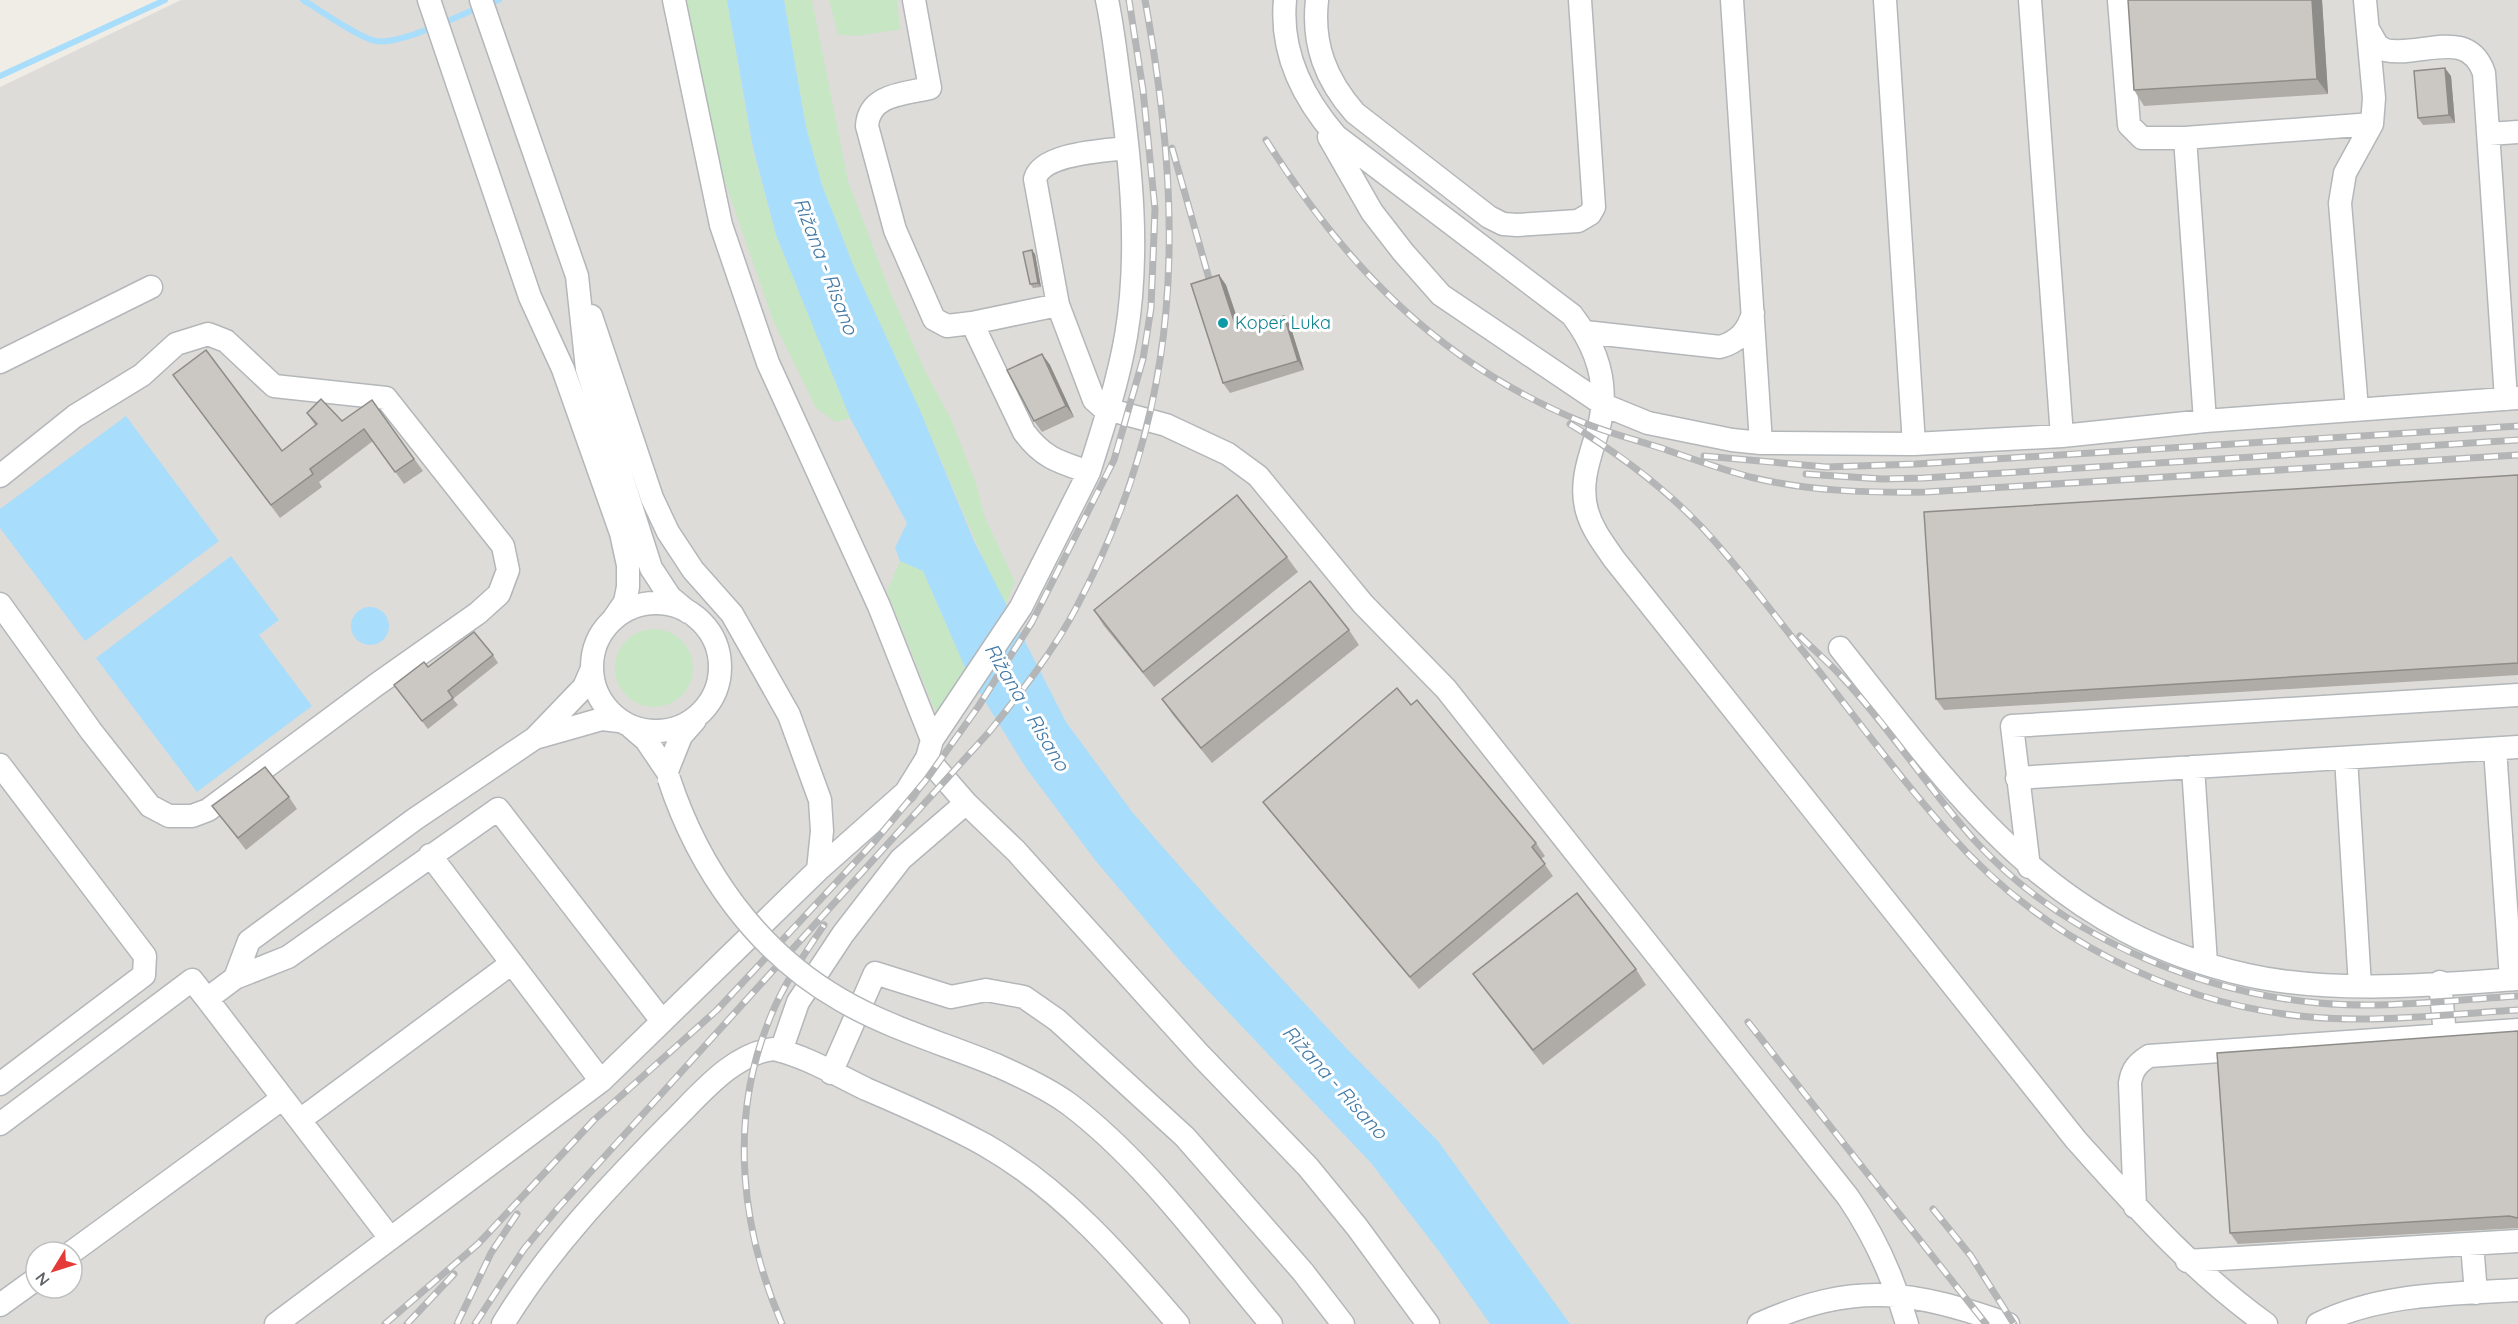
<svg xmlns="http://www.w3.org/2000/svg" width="2518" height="1324" viewBox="0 0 2518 1324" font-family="Quicksand,sans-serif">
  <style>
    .industrial { fill: #dedcd8; fill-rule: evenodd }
    .green { fill: #c6e6c4 }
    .water { fill: #a9ddfc }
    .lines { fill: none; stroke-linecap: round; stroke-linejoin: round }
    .stream { stroke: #a9ddfc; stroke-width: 6 }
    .minor-casing { stroke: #b3b7ba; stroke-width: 25 }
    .minor { stroke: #fff; stroke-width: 22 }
    .rail-casing { stroke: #b4b5b6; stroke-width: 7 }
    .rail { stroke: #fff; stroke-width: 4.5; stroke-dasharray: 14; stroke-linecap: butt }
    .minor-bridge-casing { stroke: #b3b7ba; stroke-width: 25; stroke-linecap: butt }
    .minor-bridge { stroke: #fff; stroke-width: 22 }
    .wall { fill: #afaca8 }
    .shaded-wall { fill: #8e8c88 }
    .building { fill: #cbc8c3; stroke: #8e8c88; stroke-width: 1.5 }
    .culture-dot { fill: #0f9aa8; stroke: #fff; stroke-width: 2 }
    .labels { text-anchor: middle; stroke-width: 6; stroke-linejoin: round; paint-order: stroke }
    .culture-label { font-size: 18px; fill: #0d838f; stroke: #fff; text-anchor: start }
    .water-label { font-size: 20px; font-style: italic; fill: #4279a6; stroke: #fff }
  </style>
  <rect width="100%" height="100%" fill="#efede6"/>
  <!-- industrial -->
  <path class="industrial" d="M181 0H2518V1324H0V87ZM36 1252H72V1288H36Z"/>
  <!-- green -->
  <path class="green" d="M687 0H727L753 151 776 235 850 418 836 422 816 408 773 320 720 167Z
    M784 0H812L848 181 891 294 925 371 951 419 976 483 984 515 1015 582 1004 608 919 408 854 267 822 185 806 127Z
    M829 0H897L900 30C875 31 863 39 838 34Z
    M900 561 923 571 967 672 943 708 936 713 887 591Z
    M615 668a39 39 0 1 1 78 0a39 39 0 1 1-78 0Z"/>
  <!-- water -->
  <path class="water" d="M727 0H784L806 127 822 185 854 267 919 408 974 541 1066 722 1133 813 1218 910 1348 1050 1438 1141 1570 1324H1490L1441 1254 1371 1163 1181 962 1095 860 1026 768 967 672 923 571 900 561 895 548 907 523 850 418 776 235 753 148Z
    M126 416 219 541 85 641 0 528V509Z
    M231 556 279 620 259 635 312 706 197 792 96 658Z
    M351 626a19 19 0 1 1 38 0a19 19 0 1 1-38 0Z"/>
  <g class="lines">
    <!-- stream -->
    <path class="stream" d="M303 0C320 10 359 38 376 41 401 45 453 18 478 8
      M487 4 499 0
      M0 76 165 0"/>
    <defs>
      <path id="minor" d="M429 0 530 297 563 369 621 533 628 565V587L625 602 614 618
        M481 0 577 276 587 369 651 568 670 597 688 612
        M674 0 721 225 768 363 879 606 932 740
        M914 0 930 88C904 94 869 94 867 126L895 230 934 319 947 326 972 323 1024 432C1043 458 1059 462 1089 472 1103 428 1118 382 1126 336 1140 254 1131 167 1120 86 1116 57 1113 28 1107 0
        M1285 0C1280 52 1303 98 1336 136L1572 315C1598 349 1610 388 1598 430 1590 456 1579 483 1587 511 1592 529 1603 543 1614 559L2076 1140C2139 1210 2189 1268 2266 1324
        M1317 0C1312 45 1326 80 1355 113L1489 217 1503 224 1517 225 1578 221 1590 214 1594 207 1580 0
        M1732 0 1761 443
        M1885 0 1914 444
        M2030 0 2062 436
        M2119 0 2129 125 2142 138H2185
        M2368 29 2377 45 2385 50C2421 58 2468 26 2484 73L2506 399
        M2489 134 2518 132
        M1329 137 1372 212 1403 252 1441 295 1604 405 1648 423 1732 440 1761 443 1914 444 2062 436 2205 421 2518 398
        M1127 148C1103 151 1042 153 1035 179L1058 305 1094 400 1103 408 1166 425 1228 454 1258 476 1363 604 1446 689 1848 1197C1874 1235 1894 1280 1907 1324
        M591 316 652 498 668 532 693 570 732 614 789 715 820 800 822 831 818 870
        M972 323 1058 305
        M1585 332 1720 347C1738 342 1748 331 1753 313
        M0 362 151 287
        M2357 409 2340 203 2345 173 2372 124 2374 98 2365 0
        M2205 421 2185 138 2372 124
        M0 476 75 416 142 375 176 344 208 334 226 341 274 386 386 398 503 546 508 570 499 594 478 613 376 685 208 810 192 816H169L150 806 91 731 0 604
        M592 667a64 64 0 1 1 128 0a64 64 0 1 1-128 0Z
        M1840 648C1957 796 2050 931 2247 975 2332 994 2432 985 2518 979
        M591 671 584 687 535 738 602 719 619 721
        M632 728 646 740 667 771 681 736 695 720
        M2495 749 2511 979
        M927 758 966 803 1016 851 1201 1056 1308 1167 1357 1227 1428 1324
        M2346 758 2360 986
        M0 765 145 956 144 975 0 1084
        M2193 767 2206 963
        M2017 778 2518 747
        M430 855 601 1081
        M2029 867 2012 726 2518 695
        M235 978 249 941 415 819 535 738
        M2440 982 2445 1035
        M207 999 390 1238
        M781 1051 798 1002 843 934 901 859 966 803
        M996 1065C1021 1076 1047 1088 1069 1104 1146 1162 1209 1251 1271 1324
        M831 1073 875 973 951 997 986 990 1024 997 1057 1020 1185 1137 1303 1272 1343 1324
        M300 1120 512 963
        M0 1124 192 980 207 999 235 978 288 957 498 809 662 1021
        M2135 1207 2130 1083C2132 1069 2138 1063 2149 1056L2518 1030
        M2472 1244 2476 1293
        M72 1252 283 1098
        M2187 1261 2518 1241
        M0 1305 36 1279
        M276 1324 601 1081 818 870 906 792 927 758 932 740 1021 607 1089 472
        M503 1324C548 1250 608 1187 669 1125 698 1097 732 1053 774 1049 805 1056 837 1075 866 1089 906 1106 947 1124 985 1145 1062 1189 1121 1257 1178 1324
        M1759 1324C1855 1281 1911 1290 2008 1324
        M2318 1324C2380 1293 2450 1294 2518 1290"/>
    </defs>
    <!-- minor casing -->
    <use href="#minor" class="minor-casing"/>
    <!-- minor -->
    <use href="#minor" class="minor"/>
    <defs>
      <path id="rail" d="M1266 140C1347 268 1439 363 1582 422 1608 433 1636 440 1664 449 1692 459 1721 469 1750 477 1808 491 1867 493 1926 492L2518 455
        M1172 148 1212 289
        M1570 424C1624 457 1675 495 1717 544 1746 577 1772 612 1799 646 1849 708 1895 773 1948 832 2039 936 2172 1005 2310 1017 2378 1023 2450 1014 2518 1010
        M1704 456 1826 467 1916 464 2518 426
        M1806 474 1882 479 1924 478 2518 440
        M1800 636C1814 650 1829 663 1842 677 1891 729 1929 790 1977 843 2062 935 2195 992 2319 1003 2384 1009 2452 1000 2518 996
        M1748 1022 1986 1324
        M1933 1209 1971 1256 2014 1324
        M385 1324 478 1244 594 1120 717 1010 875 841 926 780 978 707 1032 622 1114 460 1143 359 1151 308 1155 209 1143 90 1129 0
        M407 1324 454 1274
        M457 1324 491 1253 517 1214
        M475 1324 524 1249 558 1208 990 731C1021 692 1053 652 1076 608 1184 406 1185 220 1145 0
        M782 1324C741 1229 729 1121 768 1023 781 988 803 956 824 925"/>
    </defs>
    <!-- rail casing -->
    <use href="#rail" class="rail-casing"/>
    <!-- rail -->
    <use href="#rail" class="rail"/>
    <defs>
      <path id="minor-bridge" d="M669 779C699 870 757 952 841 1000 889 1028 945 1044 996 1065"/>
    </defs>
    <!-- minor-bridge casing -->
    <use href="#minor-bridge" class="minor-bridge-casing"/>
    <!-- minor-bridge -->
    <use href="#minor-bridge" class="minor-bridge"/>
  </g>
  <!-- wall -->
  <path class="wall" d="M2322 0 2328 94 2144 106 2134 90Z
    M2451 76 2455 123 2423 125 2418 118Z
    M1035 254 1041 287 1033 288 1030 284Z
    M1219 275 1226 285 1241 329 1284 316 1290 325 1304 370 1230 393 1223 383Z
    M1042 354 1050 365 1074 417 1042 432 1034 421Z
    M173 375 282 451 315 425 307 413 342 421 372 400 423 471 404 484 373 441 319 482 322 487 280 518Z
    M2518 475V675L1944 710 1936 699Z
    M1287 557 1298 572 1154 687 1104 626 1094 610Z
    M1349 630 1359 645 1212 763 1173 715 1162 699Z
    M493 655 498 663 453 699 458 705 428 729 394 685 428 667Z
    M1411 705 1536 843 1545 856 1541 859 1553 876 1419 989 1272 814 1263 802Z
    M289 797 297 809 246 850 212 806Z
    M1636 969 1646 985 1543 1065 1484 989 1473 974Z
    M2518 1031V1228L2238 1244 2230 1233Z"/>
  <!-- shaded-wall -->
  <path class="shaded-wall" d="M2312 0H2322L2328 94 2317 79Z
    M2445 68 2451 76 2455 123 2449 115Z
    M1032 250 1035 254 1041 287 1038 283Z
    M1219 275 1226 285 1244 339 1237 330Z
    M1284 316 1290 325 1304 370 1298 361Z
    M1042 354 1050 365 1074 417 1066 406Z"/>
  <!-- building -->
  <path class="building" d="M2128 0H2312L2317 79 2134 90Z
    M2445 68 2449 115 2418 118 2414 71Z
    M1032 250 1038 283 1030 284 1023 252Z
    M1219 275 1237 330 1284 316 1298 361 1223 383 1191 284Z
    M206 350 282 451 317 424 307 413 321 399 342 421 372 400 414 459 395 472 364 429 310 469 313 474 271 505 173 375Z
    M1042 354 1066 406 1034 421 1007 370Z
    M2518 475V663L1936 699 1924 512Z
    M1237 495 1287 557 1143 672 1094 610Z
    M1310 581 1349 630 1201 748 1162 699Z
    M474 632 493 655 448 691 453 698 422 721 394 685 424 662 428 667Z
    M1397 688 1411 705 1417 700 1536 843 1532 847 1545 864 1410 977 1263 802Z
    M265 767 289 797 238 838 212 806Z
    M1577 893 1636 969 1533 1050 1473 974Z
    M2518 1031V1218L2509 1216 2230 1233 2217 1053Z"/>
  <!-- markers -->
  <circle class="culture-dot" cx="1223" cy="323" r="6"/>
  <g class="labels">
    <!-- culture labels -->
    <g class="culture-label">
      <text x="1235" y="329">Koper Luka</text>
    </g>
    <!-- water labels -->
    <g class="water-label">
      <text transform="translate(826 266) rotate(69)" y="7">Rižana - Risano</text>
      <text transform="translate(1027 707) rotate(59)" y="7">Rižana - Risano</text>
      <text transform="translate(1335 1082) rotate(48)" y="7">Rižana - Risano</text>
    </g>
  </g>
  <!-- north arrow -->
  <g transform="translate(54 1270) rotate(232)"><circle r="28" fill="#ffffff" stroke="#bfc0c2" stroke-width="1.5"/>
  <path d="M0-4.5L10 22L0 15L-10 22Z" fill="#e43b38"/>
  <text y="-9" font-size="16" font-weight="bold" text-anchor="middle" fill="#5e6266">N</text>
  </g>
</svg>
